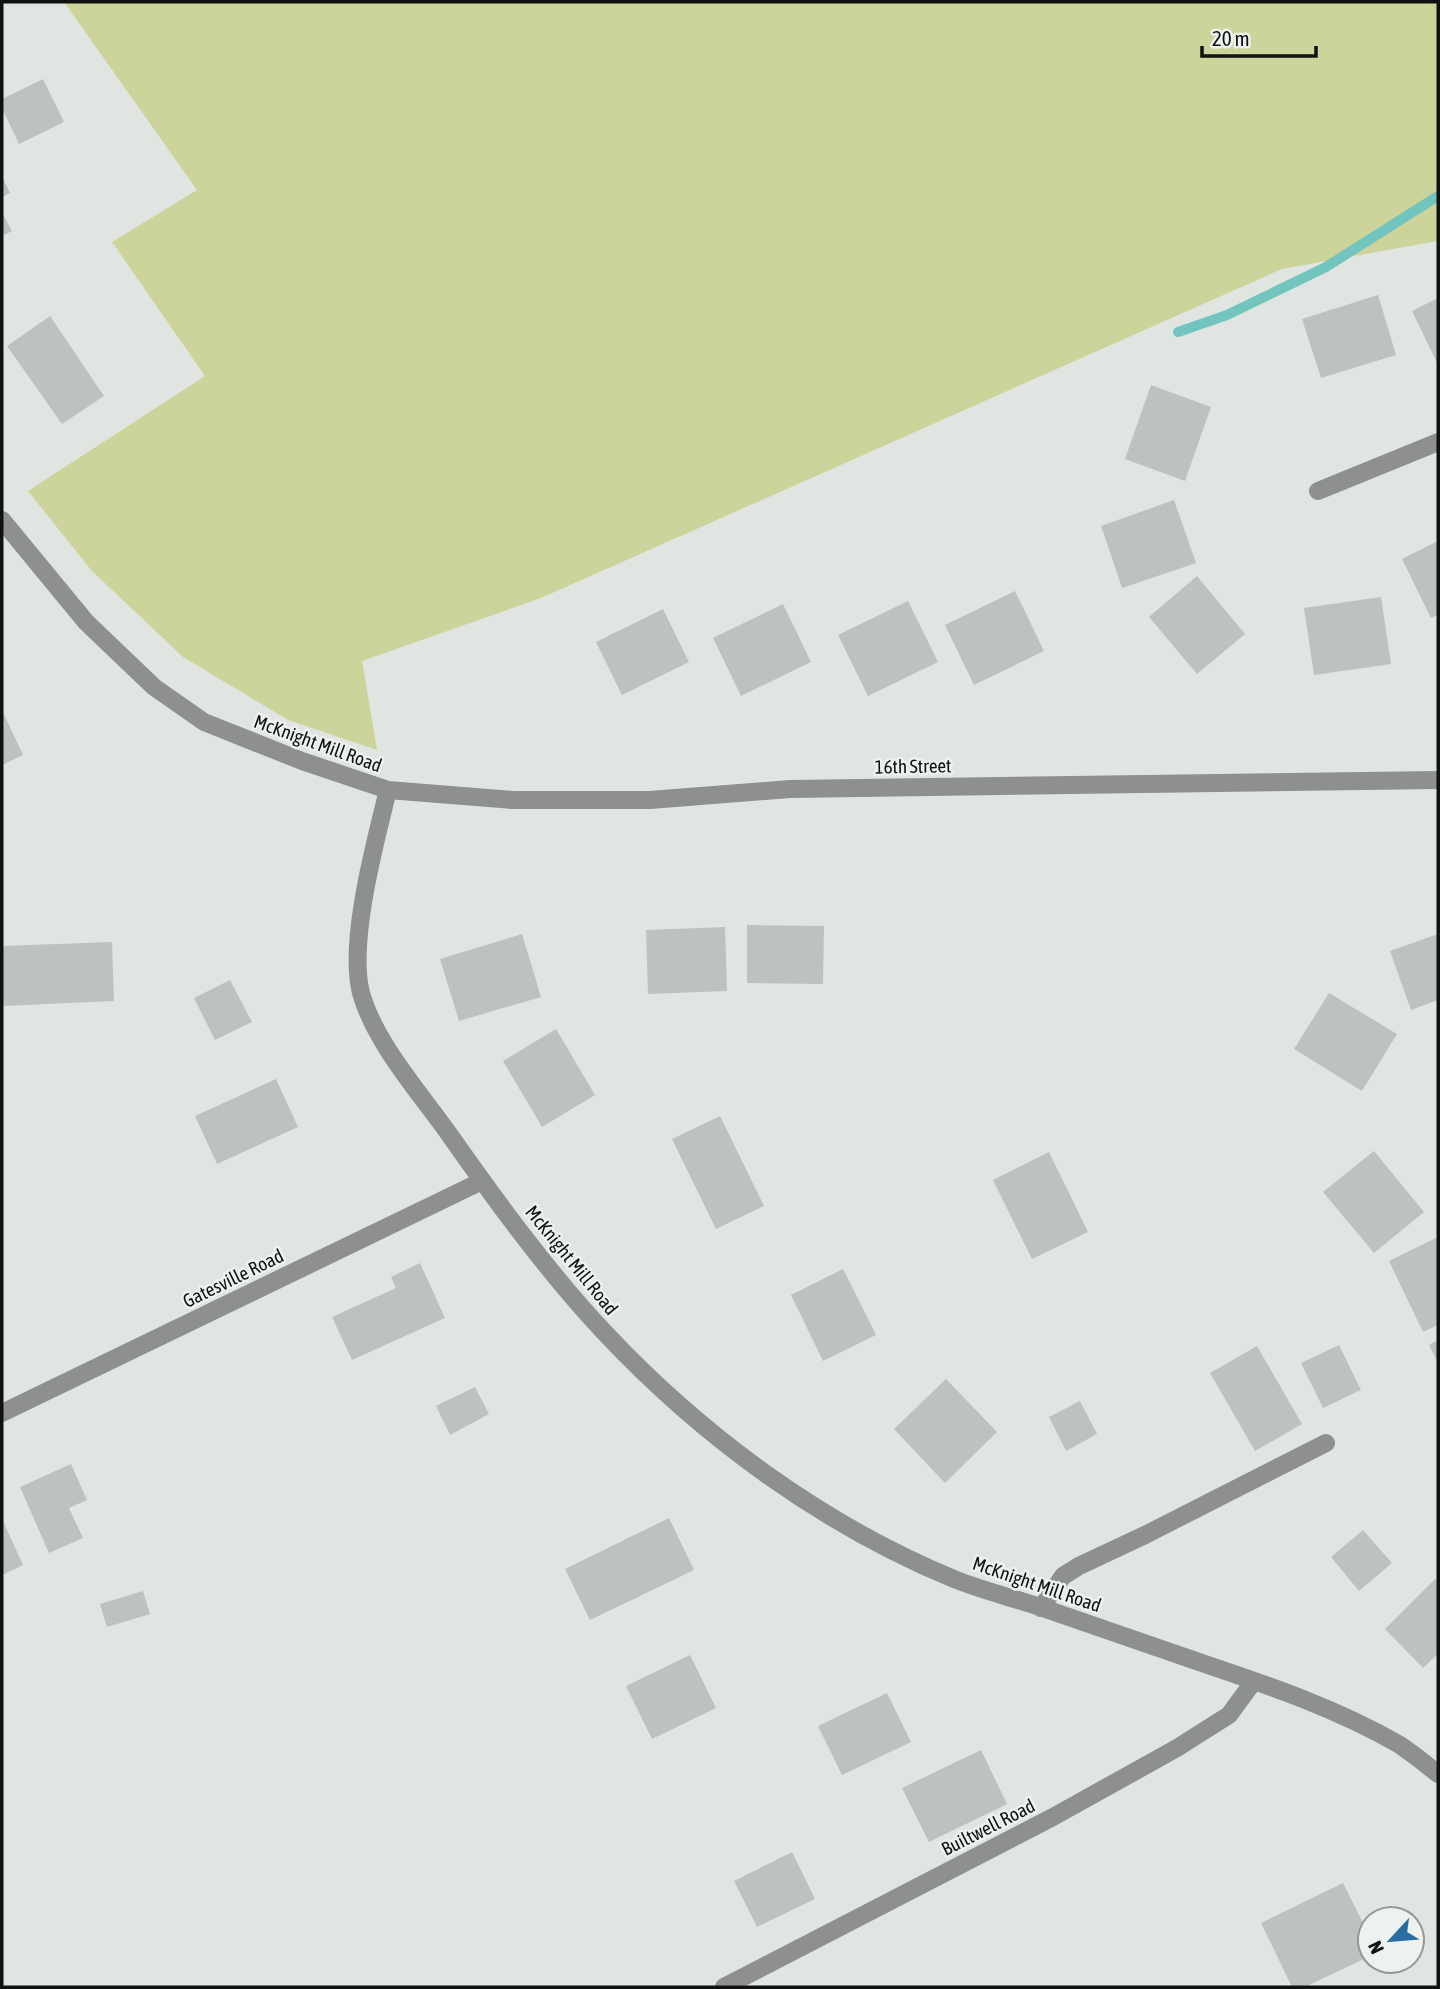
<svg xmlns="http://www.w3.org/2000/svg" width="1440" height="1989" viewBox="0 0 1440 1989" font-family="'Asap Condensed',sans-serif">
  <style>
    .green { fill: #ccd49b }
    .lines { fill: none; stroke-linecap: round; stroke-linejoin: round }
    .stream { stroke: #72c4be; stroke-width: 10 }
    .building { fill: #bbc2bf }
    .minor { stroke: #8e908e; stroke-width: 18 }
    .labels { text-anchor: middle; stroke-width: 5; stroke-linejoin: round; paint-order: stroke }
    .street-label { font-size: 19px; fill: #101210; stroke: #edf2ee }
  </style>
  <rect width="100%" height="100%" fill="#e0e5e1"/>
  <!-- green -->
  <path class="green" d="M64 2H1438V241L1282 269 541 598 362 661 377 750 288 720 183 657 91 570 28 491 205 376 112 242 197 190Z"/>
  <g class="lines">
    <!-- stream -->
    <path class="stream" d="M1178 332 1227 315 1326 267 1438 196"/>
  </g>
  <!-- building -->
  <path class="building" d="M43 79 64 122 19 144 2 108V99Z
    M2 176 10 193 2 197Z
    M2 212 12 231 2 236Z
    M1378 295 1396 355 1321 378 1302 319Z
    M1438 298V365L1412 311Z
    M50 316 104 396 62 424 7 346Z
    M1151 385 1211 407 1185 481 1125 459Z
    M1174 500 1196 563 1122 588 1101 526Z
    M1438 541V615L1431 618 1402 559Z
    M1197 576 1245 634 1197 674 1149 617Z
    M1015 591 1044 651 974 685 945 625Z
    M1381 597 1391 664 1314 675 1304 608Z
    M908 601 938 662 868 696 838 635Z
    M783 604 811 662 741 696 713 638Z
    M663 609 689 662 622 695 596 642Z
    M2 710 23 755 2 765Z
    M747 925 824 926 823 984 747 983Z
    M725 927 727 991 648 994 646 930Z
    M522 934 541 997 459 1021 440 959Z
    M1438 934V1000L1411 1010 1390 951Z
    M112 942 114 1001 2 1006V946Z
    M230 980 252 1022 215 1040 194 998Z
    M1329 993 1397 1034 1362 1091 1294 1049Z
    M556 1029 595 1095 542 1127 503 1061Z
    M276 1079 298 1127 217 1164 195 1116Z
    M720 1116 764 1206 716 1229 672 1139Z
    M1374 1151 1424 1212 1374 1253 1323 1192Z
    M1049 1152 1088 1232 1032 1259 993 1180Z
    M1438 1237V1325L1423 1332 1389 1261Z
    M420 1263 445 1318 352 1360 332 1317 396 1288 391 1277Z
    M843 1269 876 1335 823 1361 791 1295Z
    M1438 1340V1363L1429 1345Z
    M1339 1345 1361 1390 1323 1408 1301 1363Z
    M1257 1346 1302 1424 1255 1451 1210 1373Z
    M946 1379 997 1432 945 1483 894 1429Z
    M475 1387 489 1414 450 1435 436 1406Z
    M1080 1401 1097 1434 1066 1451 1049 1417Z
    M71 1464 87 1500 69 1508 83 1538 49 1553 20 1487Z
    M669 1518 694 1570 590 1620 565 1569Z
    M2 1519 23 1565 2 1575Z
    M1363 1530 1392 1563 1359 1591 1331 1557Z
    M1435 1579 1438 1582V1654L1423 1668 1385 1629Z
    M143 1591 150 1614 107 1627 100 1604Z
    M690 1655 716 1708 652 1739 626 1686Z
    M887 1693 911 1742 842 1775 818 1726Z
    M981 1750 1007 1804 929 1842 902 1788Z
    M792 1852 815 1899 757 1927 734 1881Z
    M1343 1883 1370 1937V1956L1305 1987H1292L1261 1923Z"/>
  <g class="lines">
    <!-- minor -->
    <path class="minor" d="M1318 491 1438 442
      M2 520 86 622 154 687 204 722 302 761 388 790 513 800H650L790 789 1438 780
      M388 790C375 843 348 942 361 993 375 1043 420 1093 449 1134 496 1201 550 1275 606 1334 703 1437 823 1525 954 1579 981 1590 1010 1597 1037 1606 1092 1625 1147 1644 1202 1663 1270 1686 1338 1709 1400 1745 1413 1754 1426 1764 1438 1774
      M2 1413 482 1181
      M1041 1608 1063 1576 1079 1566 1145 1535 1326 1443
      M724 1987 1053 1817 1177 1748 1229 1715 1254 1681"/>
  </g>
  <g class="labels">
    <!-- street labels -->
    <g class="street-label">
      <text transform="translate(318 743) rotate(20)" y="7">McKnight Mill Road</text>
      <text transform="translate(913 766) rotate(-1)" y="7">16th Street</text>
      <text transform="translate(572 1260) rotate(51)" y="7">McKnight Mill Road</text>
      <text transform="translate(233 1278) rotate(-26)" y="7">Gatesville Road</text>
      <text transform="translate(1037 1584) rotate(19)" y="7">McKnight Mill Road</text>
      <text transform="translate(988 1827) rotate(-27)" y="7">Builtwell Road</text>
    </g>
  </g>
  <!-- border -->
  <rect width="1440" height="1989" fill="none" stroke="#101210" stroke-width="7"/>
  <!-- north arrow -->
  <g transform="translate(1391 1940) rotate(244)"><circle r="33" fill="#edf2ee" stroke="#959895" stroke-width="2"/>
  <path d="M0-5L12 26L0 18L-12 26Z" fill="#286ea3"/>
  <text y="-10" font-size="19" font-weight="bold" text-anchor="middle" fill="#101210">N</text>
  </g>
  <!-- scale -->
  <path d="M1202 46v10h114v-10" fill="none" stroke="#101210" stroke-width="3.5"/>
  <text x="1212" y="46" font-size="21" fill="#101210" stroke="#edf2ee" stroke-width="5" paint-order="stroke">20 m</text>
</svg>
